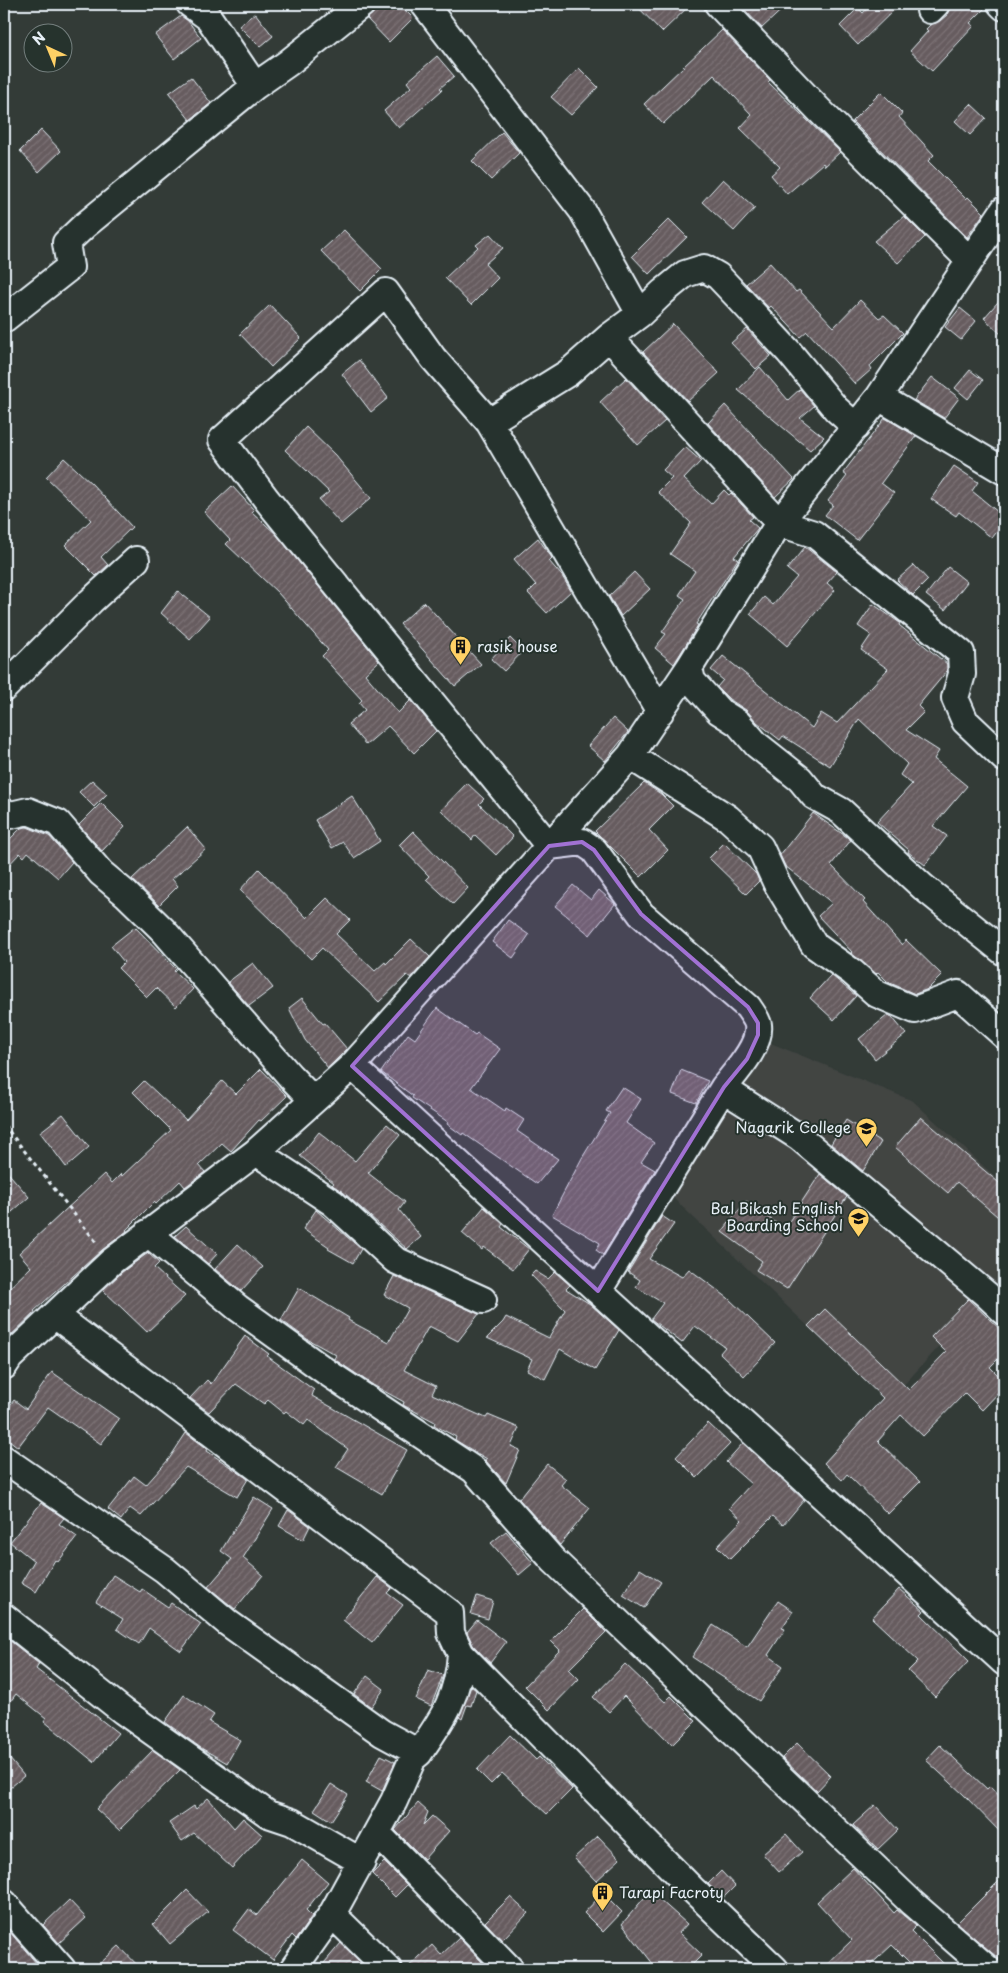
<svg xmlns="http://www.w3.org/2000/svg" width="1008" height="1973" viewBox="0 0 1008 1973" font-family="'Playpen Sans',sans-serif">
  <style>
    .built { fill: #424543 }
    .building { fill: url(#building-hatch); stroke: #e8f1f8 }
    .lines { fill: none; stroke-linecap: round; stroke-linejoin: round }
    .street-casing { stroke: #e8f1f8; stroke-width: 30 }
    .path { stroke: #e8f1f8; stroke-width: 3; stroke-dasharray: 4 4; stroke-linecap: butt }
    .street { stroke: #26332d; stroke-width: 26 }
    .marked { fill: #a171d3; fill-opacity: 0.2; stroke: #a171d3; stroke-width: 4; stroke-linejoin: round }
    .labels { text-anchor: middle; stroke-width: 4; stroke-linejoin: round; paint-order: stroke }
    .poi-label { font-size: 15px; fill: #e8f1f8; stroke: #26332d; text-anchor: start }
  </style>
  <defs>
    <pattern id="building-hatch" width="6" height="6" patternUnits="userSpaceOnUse" patternTransform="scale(1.25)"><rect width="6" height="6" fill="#665b5e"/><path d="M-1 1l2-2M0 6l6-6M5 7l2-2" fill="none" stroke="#7c7376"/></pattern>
  </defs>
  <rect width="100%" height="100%" fill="#333b37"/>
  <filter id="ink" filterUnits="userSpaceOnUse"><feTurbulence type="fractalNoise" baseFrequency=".02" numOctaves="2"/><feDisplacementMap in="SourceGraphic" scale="10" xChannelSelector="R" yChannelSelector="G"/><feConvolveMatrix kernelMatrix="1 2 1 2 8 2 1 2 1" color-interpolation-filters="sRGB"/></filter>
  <g filter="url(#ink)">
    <!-- built -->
    <path class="built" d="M768 1042 913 1101 1004 1185V1276L888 1402 672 1197Z"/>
    <!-- building -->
    <path class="building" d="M377 4 383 11 391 4H399L413 18 389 42 367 19 376 10Z
      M635 4H691L662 32Z
      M749 4H788L762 28 744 9Z
      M871 4H900L858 45 840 26 858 8 863 13Z
      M951 4H986V7L970 23 974 26 932 71 910 51 928 31 926 29 930 25 940 21 947 15Z
      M255 13 273 36 260 47 239 26Z
      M181 16 188 21 201 38 174 59 155 35Z
      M722 30 770 80 768 82 840 152 825 166 823 163 787 194 771 175 780 167 740 128 752 115 714 75 663 124 644 104Z
      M437 56 454 76 440 88 442 90 399 128 384 111 411 87 407 82Z
      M579 68 598 87 571 115 551 97Z
      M191 77 211 103 190 120 169 93Z
      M881 92 902 113 899 117 934 155 928 161 966 199 968 197 984 213 967 237 852 121Z
      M971 104 986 118 970 135 955 121Z
      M41 130 61 151 39 172 20 151Z
      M502 132 519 153 491 180 472 161Z
      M723 179 755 208 734 231 702 202Z
      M904 216 925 237 898 263 874 241Z
      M669 219 687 237 649 274 632 256Z
      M344 230 382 269 360 291 321 251Z
      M490 234 503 248 485 264 498 278 471 305 445 278 478 247 476 245Z
      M770 263 796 292 799 290 834 327 860 300 879 318 884 315 903 333 870 366 872 369 855 384 807 331 800 337 771 306 769 308 746 284Z
      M1004 295V337L984 318Z
      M270 305 301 338 271 367 240 334Z
      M960 308 976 321 961 340 945 327Z
      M673 324 719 373 688 401 643 352Z
      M747 329 771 356 756 369 731 343Z
      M359 360 388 398 371 412 342 374Z
      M760 367 788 400 800 389 814 406 800 418 824 437 810 450 738 390Z
      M970 370 983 380 968 399 955 388Z
      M932 377 959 398 944 418 914 400Z
      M626 378 665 421 638 445 600 402Z
      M725 405 794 479 775 497 708 423Z
      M885 418 916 436 881 483 894 493 857 540 825 515 833 505 828 501 847 476 843 473Z
      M306 427 335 455 371 498 341 524 319 500 329 492 285 450Z
      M685 447 701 461 684 479 711 504 724 490 729 495 731 493 753 517 749 520 758 528 734 557 738 559 696 624 698 625 674 664 655 648 666 634 662 632 685 599 679 595 695 571 670 554 691 523 658 492 672 478 663 470Z
      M64 458 92 484 132 527 101 557 108 565 96 576 65 545 91 520 46 477Z
      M954 466 978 482 972 491 1004 517V523L992 538 959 512 956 516 931 499Z
      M232 486 254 510 252 512 277 535 379 661 365 674 398 713 411 700 436 731 414 753 388 726 366 745 348 724 365 710 359 703 362 700 322 656 328 650 278 593 226 544 230 540 204 512Z
      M538 538 552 558 549 561 562 576 571 591 547 613 528 593 536 585 514 559Z
      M805 547 837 572 827 583 835 590 787 646 750 614 764 597 773 605 797 577 787 569Z
      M914 565 928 580 913 595 897 580Z
      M948 567 967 582 945 610 926 595Z
      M634 572 650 589 621 616 609 596Z
      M178 591 210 617 190 639 161 613Z
      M424 602 481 664 455 686 400 624Z
      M873 604 900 623 899 625 947 664V671L918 706 924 712 906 730 939 751 934 759 967 786 933 826 947 836 925 865 908 852 909 850 877 822 912 784 900 775 907 764 859 719 830 766 783 736 780 740 757 722 746 710 729 699 717 687 723 680 711 670 723 656 812 728 821 713 837 723 888 669 861 650 871 635 858 626Z
      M510 638 523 651 504 671 491 659Z
      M613 718 628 732 605 761 588 746Z
      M92 780 107 794 94 807 79 792Z
      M467 783 484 799 479 804 513 837 496 855 475 835 472 840 441 810Z
      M644 783 661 794 673 806 649 830 668 850 641 877 595 831Z
      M352 796 380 841 354 858 343 842 332 848 315 820Z
      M101 803 125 827 102 851 79 825Z
      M813 813 851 840 831 865 865 900 863 902 902 945 906 940 942 975 928 989 915 994 888 982 878 972 876 974 851 953 852 952 818 916 832 903 785 866 780 855Z
      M27 827 49 836 72 862 58 878 28 852 24 857 20 853 4 870V845L21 828Z
      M187 827 206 849 172 879 178 886 159 905 132 879Z
      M413 831 468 888 453 904 426 879 429 876 399 845Z
      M724 843 756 874 759 881 746 894 709 858Z
      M259 869 307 918 327 898 350 920 336 934 375 971 385 962 386 964 411 939 430 957 411 978 407 975 379 1002 322 948 311 959 240 890Z
      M573 885 591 900 599 890 615 904 590 935 555 906Z
      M508 920 529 935 513 958 492 942Z
      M135 927 176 969 174 971 193 989 176 1007 156 988 147 997 118 968 124 962 111 946Z
      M253 963 273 988 249 1006 228 982Z
      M831 975 856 996 834 1020 810 998Z
      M302 998 323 1024 325 1023 347 1049 328 1068 305 1040 289 1008Z
      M437 1008 475 1035 477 1033 500 1049 471 1088 505 1111 506 1108 524 1120 517 1131 558 1159 537 1184 463 1133 462 1135 447 1124 448 1122 412 1098 413 1096 381 1072 408 1034 415 1039Z
      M888 1015 892 1017 906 1034 875 1059 859 1039Z
      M261 1069 287 1096 261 1121 259 1120 231 1151 222 1143 199 1165 205 1172 185 1187 180 1181 156 1204 154 1202 126 1230 127 1231 102 1250 34 1311 35 1312 4 1342V1293L31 1267 19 1253 104 1174 112 1183 121 1174 122 1176 171 1130 133 1092 144 1081 186 1120 222 1081 236 1094Z
      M681 1070 708 1081 696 1103 672 1094Z
      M622 1087 641 1099 626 1123 654 1143 641 1162 655 1170 603 1255 596 1250 600 1243 552 1215 582 1158 610 1113 606 1111Z
      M63 1114 89 1147 66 1167 40 1132Z
      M921 1117 1004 1187V1222L957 1182 948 1193 895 1147Z
      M846 1120 881 1142 863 1171 831 1144Z
      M387 1124 400 1135 368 1173 405 1202 399 1210 421 1237 407 1249 343 1192 332 1185 334 1183 300 1156 319 1132 355 1161Z
      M4 1168 29 1197 4 1219Z
      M820 1174 847 1197 846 1198 787 1289 756 1270 762 1261 722 1232 746 1201 784 1229Z
      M484 1207 503 1224 501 1227 529 1249 513 1269 484 1247 482 1250 462 1233Z
      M316 1210 361 1249 353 1263 328 1249 329 1247 303 1229Z
      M662 1216 674 1224 649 1259 682 1277 689 1269 728 1298 775 1343 744 1376 720 1353 725 1347 695 1326 682 1343 651 1319 663 1303 636 1287 640 1280 628 1272Z
      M186 1226 217 1254 208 1264 175 1236Z
      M238 1244 263 1267 241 1291 215 1269Z
      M148 1253 159 1263 154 1268 185 1296 147 1332 103 1290 122 1272Z
      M535 1271 548 1279 555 1272 570 1285 566 1289 590 1304 619 1330 595 1370 560 1349 545 1379 527 1370 532 1359 487 1338 503 1322 506 1317 549 1338 565 1310 531 1275Z
      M394 1276 479 1314 458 1341 429 1326 404 1370 436 1386 432 1394 486 1418 488 1415 519 1428 511 1446 520 1450 506 1483 485 1460 487 1459 455 1440 456 1437 434 1425 435 1422 403 1405 404 1402 373 1385 334 1359 336 1355 307 1339 281 1320 299 1288 349 1318 348 1320 389 1342 408 1308 384 1295Z
      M968 1299 1004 1333V1353L990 1367 1004 1381V1387L982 1410 965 1393 923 1436 901 1415 878 1441 920 1482 888 1514 847 1474 842 1480 824 1463 883 1398 808 1326 825 1309 909 1390 946 1352 931 1337Z
      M245 1336 269 1354 267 1356 314 1390 312 1396 407 1450 382 1494 336 1467 348 1449 308 1420 304 1425 286 1411 284 1413 268 1400 264 1404 236 1384 209 1412 190 1398 207 1380 211 1384Z
      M52 1372 119 1419 101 1444 48 1407 18 1447 4 1436V1413L14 1400 26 1409Z
      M708 1423 730 1444 697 1478 676 1457Z
      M186 1433 208 1449 207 1451 248 1479 237 1497 186 1467 141 1516 130 1508 121 1520 108 1509 134 1476 146 1485 169 1459Z
      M743 1443 804 1500 783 1525 773 1516 730 1559 717 1546 742 1520 729 1508 751 1484 726 1462Z
      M547 1464 566 1479 561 1485 590 1508 560 1545 519 1499Z
      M254 1497 273 1509 243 1558 263 1575 235 1609 208 1587 232 1559 221 1551Z
      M41 1503 64 1518 59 1524 77 1537 58 1562 55 1560 36 1592 21 1583 34 1561 10 1542Z
      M288 1510 310 1526 303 1540 279 1526Z
      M506 1531 533 1563 519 1575 491 1543Z
      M640 1569 661 1582 644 1608 623 1595Z
      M113 1575 140 1592 142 1589 168 1607 171 1603 201 1624 181 1651 149 1628 139 1644 117 1629 123 1619 96 1602Z
      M377 1577 392 1588 387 1593 403 1605 372 1643 343 1620Z
      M899 1589 924 1611 921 1614 969 1661 935 1697 908 1671 918 1661 872 1618Z
      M477 1596 493 1601 488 1619 471 1614Z
      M778 1601 793 1611 782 1628 785 1629 768 1655 783 1666 759 1701 692 1657 713 1625 747 1647Z
      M583 1609 606 1632 569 1669 579 1679 549 1710 525 1686 560 1650 551 1641Z
      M477 1620 506 1642 490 1663 473 1645 467 1632Z
      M4 1636 39 1664 36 1669 118 1733 94 1762 44 1721 46 1718 16 1694 4 1710Z
      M625 1664 665 1702 671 1696 696 1721 672 1745 624 1696 609 1712 593 1697Z
      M428 1670 443 1675 431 1706 416 1699Z
      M367 1676 384 1689 371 1707 354 1694Z
      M471 1686 476 1690 471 1706 467 1705 462 1719 459 1717Z
      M184 1695 214 1715 209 1722 240 1740 227 1763 201 1748 165 1722Z
      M510 1735 536 1760 539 1757 572 1789 547 1814 502 1773 491 1784 477 1770Z
      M797 1743 831 1776 817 1791 782 1758Z
      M940 1745 987 1789 990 1786 1004 1801V1836L963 1794 926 1760Z
      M153 1750 180 1770 119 1830 96 1809Z
      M4 1752 24 1776 4 1793Z
      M381 1755 395 1762 382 1791 366 1782Z
      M331 1784 348 1795 331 1821 314 1810Z
      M208 1798 234 1828 243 1818 262 1835 232 1868 194 1833 182 1841 169 1823 194 1806 196 1809Z
      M418 1803 428 1812 423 1825 432 1816 449 1831 424 1859 395 1830Z
      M875 1805 898 1830 878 1849 853 1825Z
      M786 1834 802 1852 779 1872 763 1854Z
      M598 1836 620 1859 596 1881 574 1858Z
      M302 1860 328 1882 306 1910 312 1916 296 1939 292 1935 273 1960 233 1930 249 1909 257 1915Z
      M384 1862 407 1885 395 1897 372 1874Z
      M853 1868 894 1913 897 1910 916 1926 911 1931 949 1969H916L892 1945 866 1969H822L852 1940 817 1902Z
      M721 1871 735 1886 723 1898 708 1884Z
      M1004 1876V1969H1003L1002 1964 998 1958 957 1923Z
      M187 1890 208 1912 170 1944 153 1924Z
      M650 1891 687 1924 679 1933 702 1955 688 1969H657L622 1924Z
      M603 1893 622 1912 603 1932 584 1913Z
      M510 1897 528 1913 502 1940 485 1922Z
      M69 1900 86 1918 59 1943 43 1925Z
      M4 1925 37 1964 31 1969H4Z
      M459 1938 482 1962 474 1969H406L432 1945 441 1955Z
      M341 1943 367 1969H319Z
      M119 1946 141 1969H94Z"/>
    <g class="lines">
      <defs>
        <path id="street" d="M190 4 209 18 255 86
          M424 4 582 210 640 314 609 337 779 523 814 534 961 653 962 674 955 698 965 721 1004 758
          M718 4 818 109 970 261
          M1001 4 1004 7
          M930 10 936 4
          M640 314 663 292 685 274 704 268 718 276 738 297 789 352 836 409 856 427
          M4 319 70 267 66 243 84 226 255 86 288 63 362 4
          M609 337 568 373 489 422 433 358 386 292 222 440 267 500 549 846 582 842 594 850 641 914 748 1007C751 1012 757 1019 758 1025 761 1045 736 1072 724 1087L736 1097 799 1137 987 1295 1004 1311
          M879 397 1004 471
          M489 422 660 712
          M689 668 692 681 719 711 738 723 757 745 800 779 814 796 841 811 923 887 1004 952
          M4 688 91 601 136 560
          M630 756 728 818 760 847 776 882 814 945 852 972 877 994 915 1010 958 994 1004 1035
          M4 812 11 815 28 811 58 823 101 873 126 894 163 930 290 1076 313 1100
          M352 1066 1004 1662
          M256 1152 333 1203 395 1260 483 1300
          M148 1233 238 1308 328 1373 474 1470 553 1560 912 1903 988 1969
          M598 1291 724 1087
          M55 1315 450 1613 451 1633 461 1654 692 1889 775 1969
          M4 1366 10 1357 112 1261 256 1152 352 1066 630 756 689 668 779 523 879 397 1004 210
          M4 1459 165 1570 228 1623 382 1733 419 1753 413 1758 394 1801 332 1914 293 1969
          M4 1617 123 1711 268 1814 292 1822 362 1862
          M419 1753C443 1718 458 1698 461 1654
          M377 1833 510 1969
          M4 1903 62 1969
          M332 1914 388 1969"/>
      </defs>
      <!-- street casing -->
      <use href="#street" class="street-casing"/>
      <!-- path -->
      <path class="path" d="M4 1125 97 1243"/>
      <!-- street -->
      <use href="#street" class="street"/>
    </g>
  </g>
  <!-- marked area -->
  <path class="marked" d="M582 842 594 850 641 914 748 1007 758 1023V1035L747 1059 724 1087 598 1291 352 1066 549 846Z"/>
  <!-- icons -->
  <defs>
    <symbol id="building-pin" viewBox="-11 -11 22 30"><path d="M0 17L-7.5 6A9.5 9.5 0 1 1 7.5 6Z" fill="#ffd166" stroke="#26332d"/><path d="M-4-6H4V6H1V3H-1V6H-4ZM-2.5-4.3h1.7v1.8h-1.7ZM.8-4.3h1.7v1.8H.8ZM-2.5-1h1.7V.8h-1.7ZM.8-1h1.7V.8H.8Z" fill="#111"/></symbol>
    <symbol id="university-pin" viewBox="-11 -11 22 30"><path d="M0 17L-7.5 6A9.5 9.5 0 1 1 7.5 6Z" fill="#ffd166" stroke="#26332d"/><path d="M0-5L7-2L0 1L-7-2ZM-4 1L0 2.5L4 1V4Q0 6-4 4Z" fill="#111"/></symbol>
    <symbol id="school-pin" viewBox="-11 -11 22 30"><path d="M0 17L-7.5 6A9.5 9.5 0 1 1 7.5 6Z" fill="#ffd166" stroke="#26332d"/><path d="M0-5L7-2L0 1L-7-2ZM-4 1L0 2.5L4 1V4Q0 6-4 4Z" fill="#111"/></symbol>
  </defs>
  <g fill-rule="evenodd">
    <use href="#building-pin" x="448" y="634" width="25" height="34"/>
    <use href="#university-pin" x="854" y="1116" width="25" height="34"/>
    <use href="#school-pin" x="846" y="1206" width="25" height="34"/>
    <use href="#building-pin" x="590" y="1880" width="25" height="34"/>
  </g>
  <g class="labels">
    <!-- poi labels -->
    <g class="poi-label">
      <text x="477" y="652">rasik house</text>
      <text x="851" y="1133" text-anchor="end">Nagarik College</text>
      <text x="843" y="1214" text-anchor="end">Bal Bikash English<tspan x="843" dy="17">Boarding School</tspan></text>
      <text x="619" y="1898">Tarapi Facroty</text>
    </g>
  </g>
  <!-- margin -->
  <rect width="1008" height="1973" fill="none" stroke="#26332d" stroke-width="20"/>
  <rect x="10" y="10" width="988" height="1953" fill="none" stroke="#e8f1f8" stroke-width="2" filter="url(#ink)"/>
  <!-- north arrow -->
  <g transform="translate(48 48) rotate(316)"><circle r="24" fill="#26332d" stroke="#747f7e"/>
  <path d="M0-4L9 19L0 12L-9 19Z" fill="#ffd166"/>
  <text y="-8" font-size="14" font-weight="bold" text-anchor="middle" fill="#e8f1f8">N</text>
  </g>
</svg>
